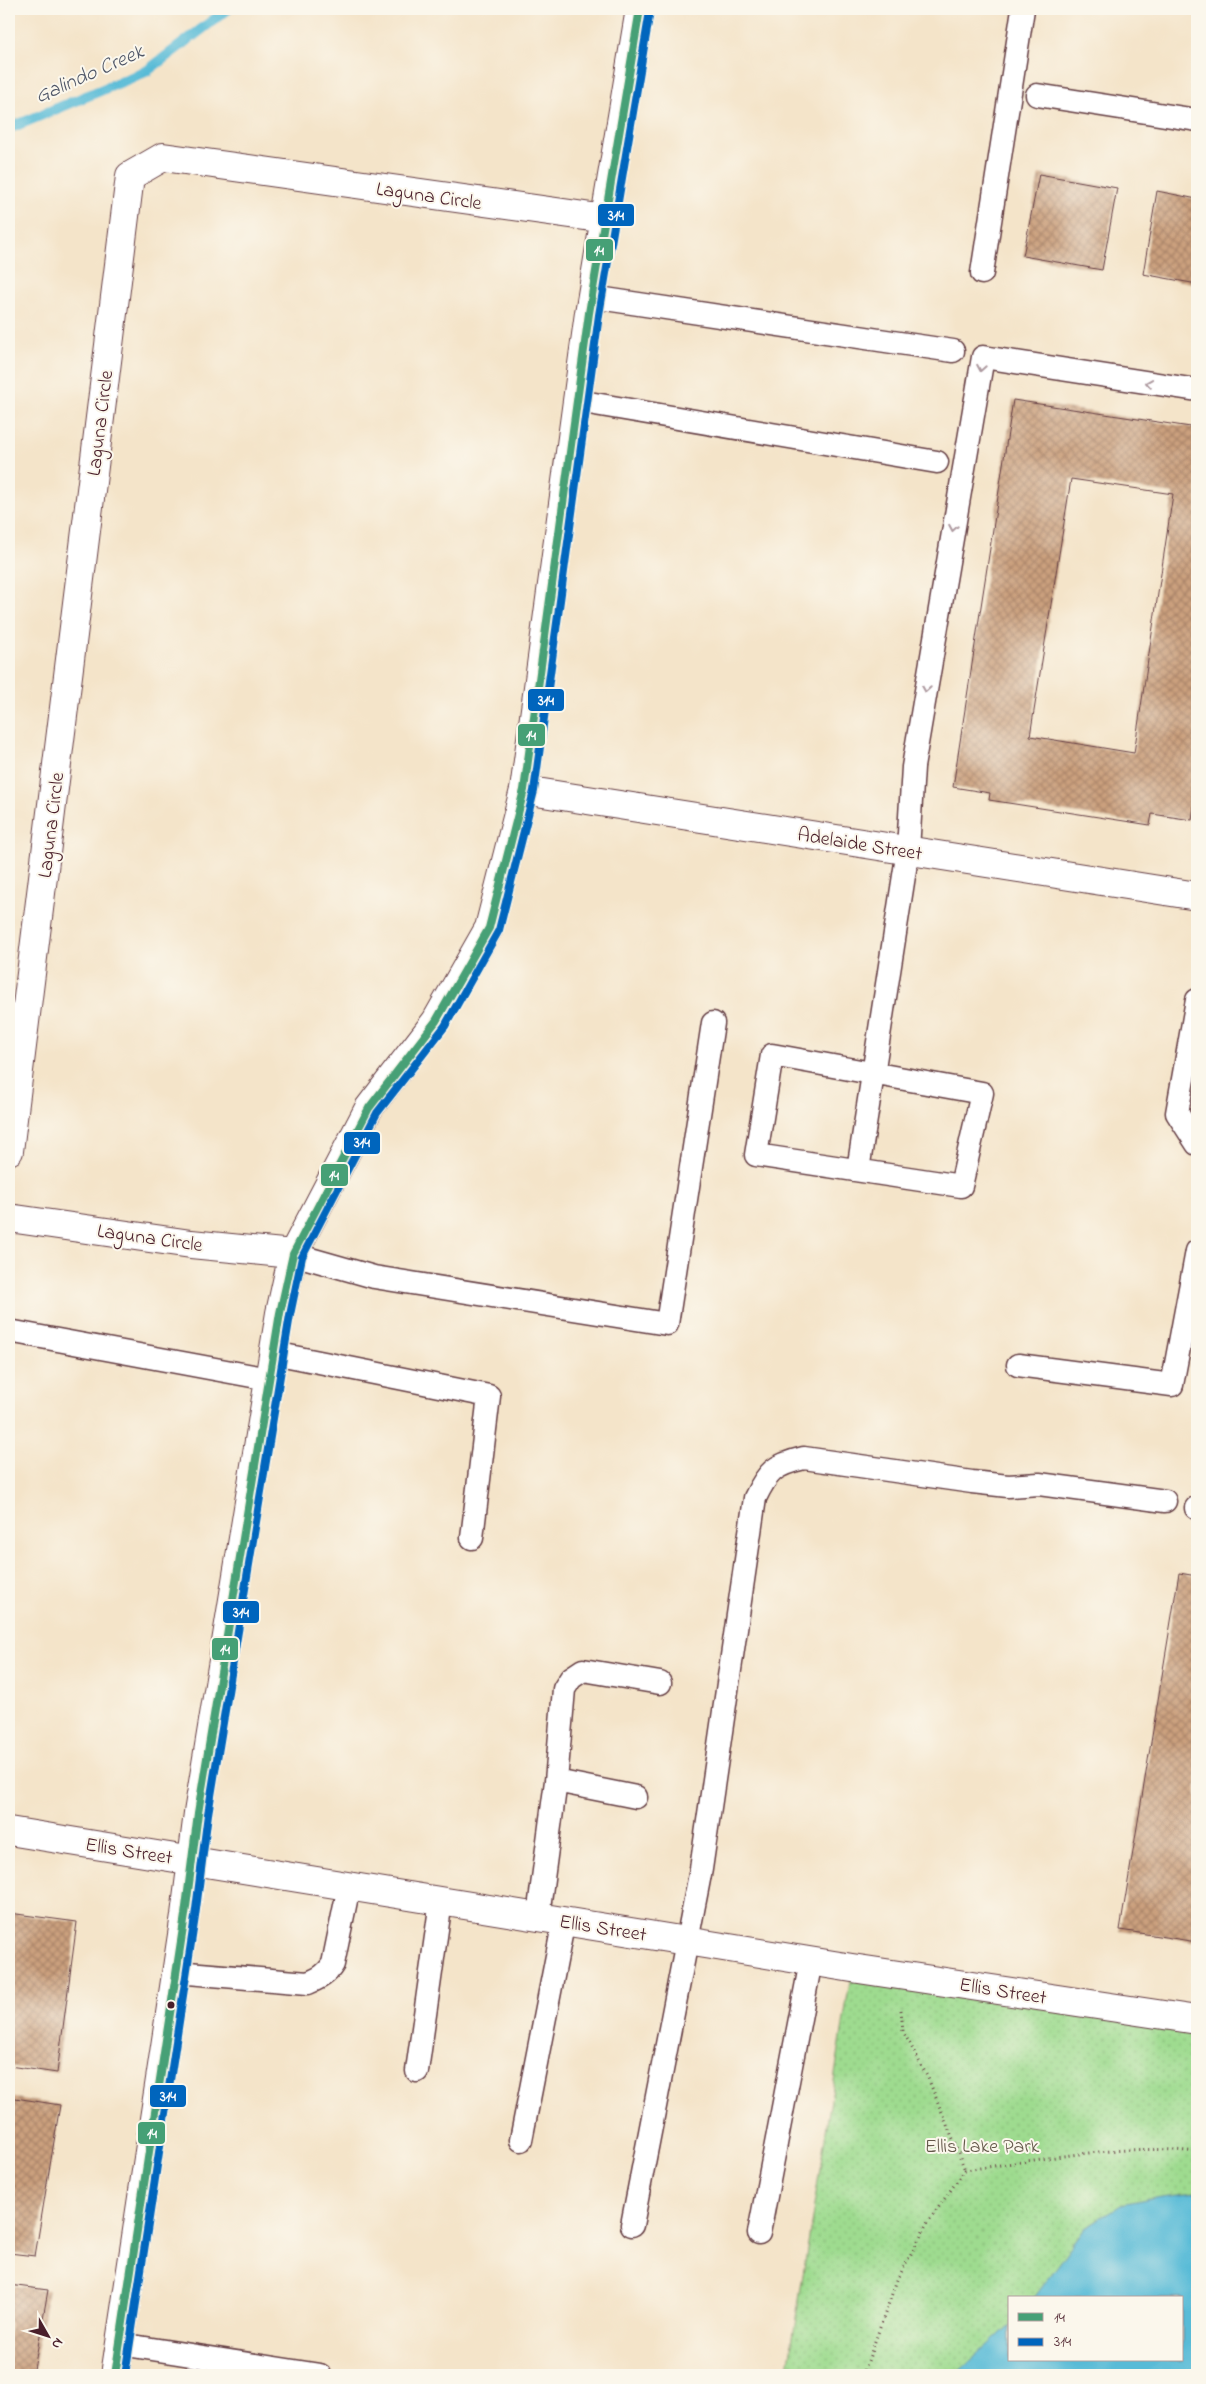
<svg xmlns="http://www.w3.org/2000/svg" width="1206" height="2384" viewBox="0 0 1206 2384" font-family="'Indie Flower',sans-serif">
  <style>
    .grass { fill: url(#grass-dots); stroke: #747d5d; fill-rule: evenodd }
    .water { fill: #59bbd7; stroke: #526d81 }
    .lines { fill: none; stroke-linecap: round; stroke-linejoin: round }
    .stream { stroke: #59bbd7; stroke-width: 11 }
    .building { fill: url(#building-cross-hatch); fill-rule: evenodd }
    .service-casing { stroke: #643d43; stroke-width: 25 }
    .minor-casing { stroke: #643d43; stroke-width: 30 }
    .path { stroke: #643d43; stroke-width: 3; stroke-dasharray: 1 4; stroke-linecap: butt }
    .service { stroke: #fff; stroke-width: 22 }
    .minor { stroke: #fff; stroke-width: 28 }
    .bus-1-casing { stroke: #fbf7ec; stroke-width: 11 }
    .bus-2-casing { stroke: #fbf7ec; stroke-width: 11 }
    .bus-1 { stroke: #46a076; stroke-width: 8 }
    .bus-2 { stroke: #0065bd; stroke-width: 8 }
    .oneway { stroke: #ae9aa0 }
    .bus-dot { fill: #4a1f2b; stroke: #fbf7ec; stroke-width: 2 }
    .labels { text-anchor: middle; stroke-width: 4; stroke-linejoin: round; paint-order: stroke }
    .street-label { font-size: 20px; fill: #4a1f2b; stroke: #fbf7ec }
    .park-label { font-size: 20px; fill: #635749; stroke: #fbf7ec }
    .water-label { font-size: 21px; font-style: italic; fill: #4f5667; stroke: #fbf7ec }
    .line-badge { stroke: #fbf7ec; stroke-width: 2 }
    .badge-label { font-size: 14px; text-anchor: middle; font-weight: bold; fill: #fff }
  </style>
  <defs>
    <pattern id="grass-dots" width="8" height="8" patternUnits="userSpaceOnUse" patternTransform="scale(1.25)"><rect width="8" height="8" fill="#9edb8f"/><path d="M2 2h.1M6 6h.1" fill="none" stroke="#8abc7c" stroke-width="1.8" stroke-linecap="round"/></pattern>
    <pattern id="building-cross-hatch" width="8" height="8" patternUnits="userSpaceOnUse" patternTransform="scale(1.25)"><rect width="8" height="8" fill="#cba07e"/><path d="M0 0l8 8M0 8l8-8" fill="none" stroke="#a78267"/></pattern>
  </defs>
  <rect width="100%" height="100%" fill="#fbf7ec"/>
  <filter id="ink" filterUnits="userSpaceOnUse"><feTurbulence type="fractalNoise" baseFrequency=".02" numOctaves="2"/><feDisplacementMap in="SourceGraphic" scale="10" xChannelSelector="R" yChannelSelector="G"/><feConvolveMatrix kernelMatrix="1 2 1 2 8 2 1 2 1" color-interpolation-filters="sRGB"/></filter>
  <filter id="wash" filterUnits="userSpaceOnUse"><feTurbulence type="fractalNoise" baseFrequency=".0096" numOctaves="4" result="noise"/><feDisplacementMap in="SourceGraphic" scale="20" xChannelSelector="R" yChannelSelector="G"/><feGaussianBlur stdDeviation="1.12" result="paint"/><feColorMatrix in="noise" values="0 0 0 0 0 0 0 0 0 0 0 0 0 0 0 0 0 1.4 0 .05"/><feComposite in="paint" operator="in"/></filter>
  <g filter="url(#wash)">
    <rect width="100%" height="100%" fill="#f4e4c9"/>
    <!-- grass -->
    <path class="grass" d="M852 1968 1197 2020V2375H787ZM1010 2298H1182V2360H1010Z"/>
    <!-- water -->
    <path class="water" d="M1197 2192V2375H955L1010 2325V2360H1182V2298H1034L1086 2227 1121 2204 1161 2196Z"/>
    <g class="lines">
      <!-- stream -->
      <path class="stream" d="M9 126H15L147 71 228 9"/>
    </g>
    <g id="blocks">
      <!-- building -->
      <path class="building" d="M1039 174 1117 188 1102 270 1023 256Z
        M1157 191 1197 199V284L1143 274Z
        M1013 400 1197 428V786L1192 820 1152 814 1150 825 989 800 990 793 953 787ZM1071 479 1173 494 1134 753 1030 736Z
        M1179 1573 1197 1576V1942L1120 1930Z
        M9 1913 77 1922 57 2073 9 2066Z
        M9 2097 60 2105 35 2256 9 2253Z
        M9 2285 48 2290 33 2375 9 2372Z"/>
    </g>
  </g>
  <g filter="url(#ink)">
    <use href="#blocks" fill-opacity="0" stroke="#643d43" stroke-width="1"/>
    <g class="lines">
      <defs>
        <path id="service" d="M1037 95 1197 120
          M982 273 1023 9
          M592 297 953 351
          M577 401 937 462
          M1197 1000 1177 1113 1197 1144
          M772 1055 982 1093 961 1186 756 1155Z
          M858 1170 908 850 913 767 983 357 1197 390
          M293 1254 374 1277 667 1324 713 1023
          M9 1331 269 1379
          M274 1353 489 1396 472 1538
          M1018 1365 1172 1385 1197 1251
          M1196 1508H1197
          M556 1781 636 1797
          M538 1916 556 1781 564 1689 571 1678 583 1670 660 1683
          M176 1972 308 1983C320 1978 327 1974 333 1964L349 1886
          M417 2071 441 1901
          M521 2140 564 1920
          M632 2225 701 1869 755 1498C768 1471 774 1465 804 1458L972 1482 1008 1486 1039 1484 1165 1501
          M759 2233 811 1961
          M120 2344 320 2375"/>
        <path id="minor" d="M524 790 1197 896
          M9 1151 130 176 163 157 606 219
          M9 1218 191 1244 293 1254
          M9 1831 852 1968 1197 2020
          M115 2375 185 1915 198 1813 280 1313 293 1254 369 1108 436 1021 489 928 524 790 589 313 640 9"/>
      </defs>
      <!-- service casing -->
      <use href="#service" class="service-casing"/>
      <!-- minor casing -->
      <use href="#minor" class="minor-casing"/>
      <!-- path -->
      <path class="path" d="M901 2010 903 2031 928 2078 965 2170
        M863 2375 897 2280 928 2222 965 2170C1042 2160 1119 2143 1197 2152"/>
      <!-- service -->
      <use href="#service" class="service"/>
      <!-- minor -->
      <use href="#minor" class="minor"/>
      <defs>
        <path id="bus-1" d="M115 2375 185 1915 198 1813 280 1313 293 1254 369 1108 436 1021 489 928 524 790 589 313 640 9"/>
        <path id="bus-2" d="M125 2375 195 1917 208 1814 290 1315 302 1257 377 1113 445 1026 499 930 534 791 599 315 650 11"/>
      </defs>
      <!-- bus-1 casing -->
      <use href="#bus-1" class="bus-1-casing"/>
      <!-- bus-2 casing -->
      <use href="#bus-2" class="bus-2-casing"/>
      <!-- bus-1 -->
      <use href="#bus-1" class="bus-1"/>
      <!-- bus-2 -->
      <use href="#bus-2" class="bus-2"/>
    </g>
    <!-- one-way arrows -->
    <defs><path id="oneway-chevron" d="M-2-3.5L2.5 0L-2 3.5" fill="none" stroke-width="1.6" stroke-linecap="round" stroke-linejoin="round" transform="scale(1.25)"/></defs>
    <g class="oneway">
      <use href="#oneway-chevron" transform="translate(981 368) rotate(100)"/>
      <use href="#oneway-chevron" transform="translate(1149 383) rotate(-171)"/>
      <use href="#oneway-chevron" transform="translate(953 528) rotate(100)"/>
      <use href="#oneway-chevron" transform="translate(926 689) rotate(99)"/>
    </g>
  </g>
  <!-- markers -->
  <circle class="bus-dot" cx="171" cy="2005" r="4.5"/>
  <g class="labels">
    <!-- street labels -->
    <g class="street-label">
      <text transform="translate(429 195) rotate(8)" y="7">Laguna Circle</text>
      <text transform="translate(99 423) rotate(-83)" y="7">Laguna Circle</text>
      <text transform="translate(50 825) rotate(-83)" y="7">Laguna Circle</text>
      <text transform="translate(860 843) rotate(9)" y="7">Adelaide Street</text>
      <text transform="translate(150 1237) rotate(8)" y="7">Laguna Circle</text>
      <text transform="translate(129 1850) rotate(9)" y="7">Ellis Street</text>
      <text transform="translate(603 1927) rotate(9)" y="7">Ellis Street</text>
      <text transform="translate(1003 1990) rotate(9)" y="7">Ellis Street</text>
    </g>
    <!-- park labels -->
    <g class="park-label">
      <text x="982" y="2152">Ellis Lake Park</text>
    </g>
    <!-- water labels -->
    <g class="water-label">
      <text transform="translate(89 73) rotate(-24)" y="7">Galindo Creek</text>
    </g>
  </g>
  <g class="line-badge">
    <rect x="597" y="203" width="38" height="24" rx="5" fill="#0065bd"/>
    <rect x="585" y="238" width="29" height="24" rx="5" fill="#46a076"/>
    <rect x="527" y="688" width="38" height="24" rx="5" fill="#0065bd"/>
    <rect x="517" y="723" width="29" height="24" rx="5" fill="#46a076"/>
    <rect x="343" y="1131" width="38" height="24" rx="5" fill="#0065bd"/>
    <rect x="320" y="1163" width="29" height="24" rx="5" fill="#46a076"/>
    <rect x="222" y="1600" width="38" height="24" rx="5" fill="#0065bd"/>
    <rect x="211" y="1637" width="28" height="24" rx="5" fill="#46a076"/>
    <rect x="149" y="2084" width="38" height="24" rx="5" fill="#0065bd"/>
    <rect x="137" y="2121" width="29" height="24" rx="5" fill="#46a076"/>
  </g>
  <g class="badge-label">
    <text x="616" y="220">314</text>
    <text x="599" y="255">14</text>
    <text x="546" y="705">314</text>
    <text x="531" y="740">14</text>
    <text x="362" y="1147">314</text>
    <text x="334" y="1180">14</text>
    <text x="241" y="1617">314</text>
    <text x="225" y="1654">14</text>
    <text x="168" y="2101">314</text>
    <text x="152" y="2138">14</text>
  </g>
  <!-- margin -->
  <rect width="1206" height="2384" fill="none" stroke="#fbf7ec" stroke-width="30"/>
  <!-- legend -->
  <rect x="1008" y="2296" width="175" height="65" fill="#fbf7ec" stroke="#b4a19f"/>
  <rect x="1018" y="2313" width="25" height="8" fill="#46a076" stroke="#b4a19f"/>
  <text x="1054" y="2322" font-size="15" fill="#4a1f2b">14</text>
  <rect x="1018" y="2338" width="25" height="8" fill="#0065bd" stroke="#b4a19f"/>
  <text x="1054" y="2346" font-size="15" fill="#4a1f2b">314</text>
  <!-- north arrow -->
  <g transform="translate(48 2336) rotate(129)" stroke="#fbf7ec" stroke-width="4" paint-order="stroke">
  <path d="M0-4L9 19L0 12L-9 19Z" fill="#4a1f2b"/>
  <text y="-8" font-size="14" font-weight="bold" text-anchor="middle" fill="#4a1f2b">N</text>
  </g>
</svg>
